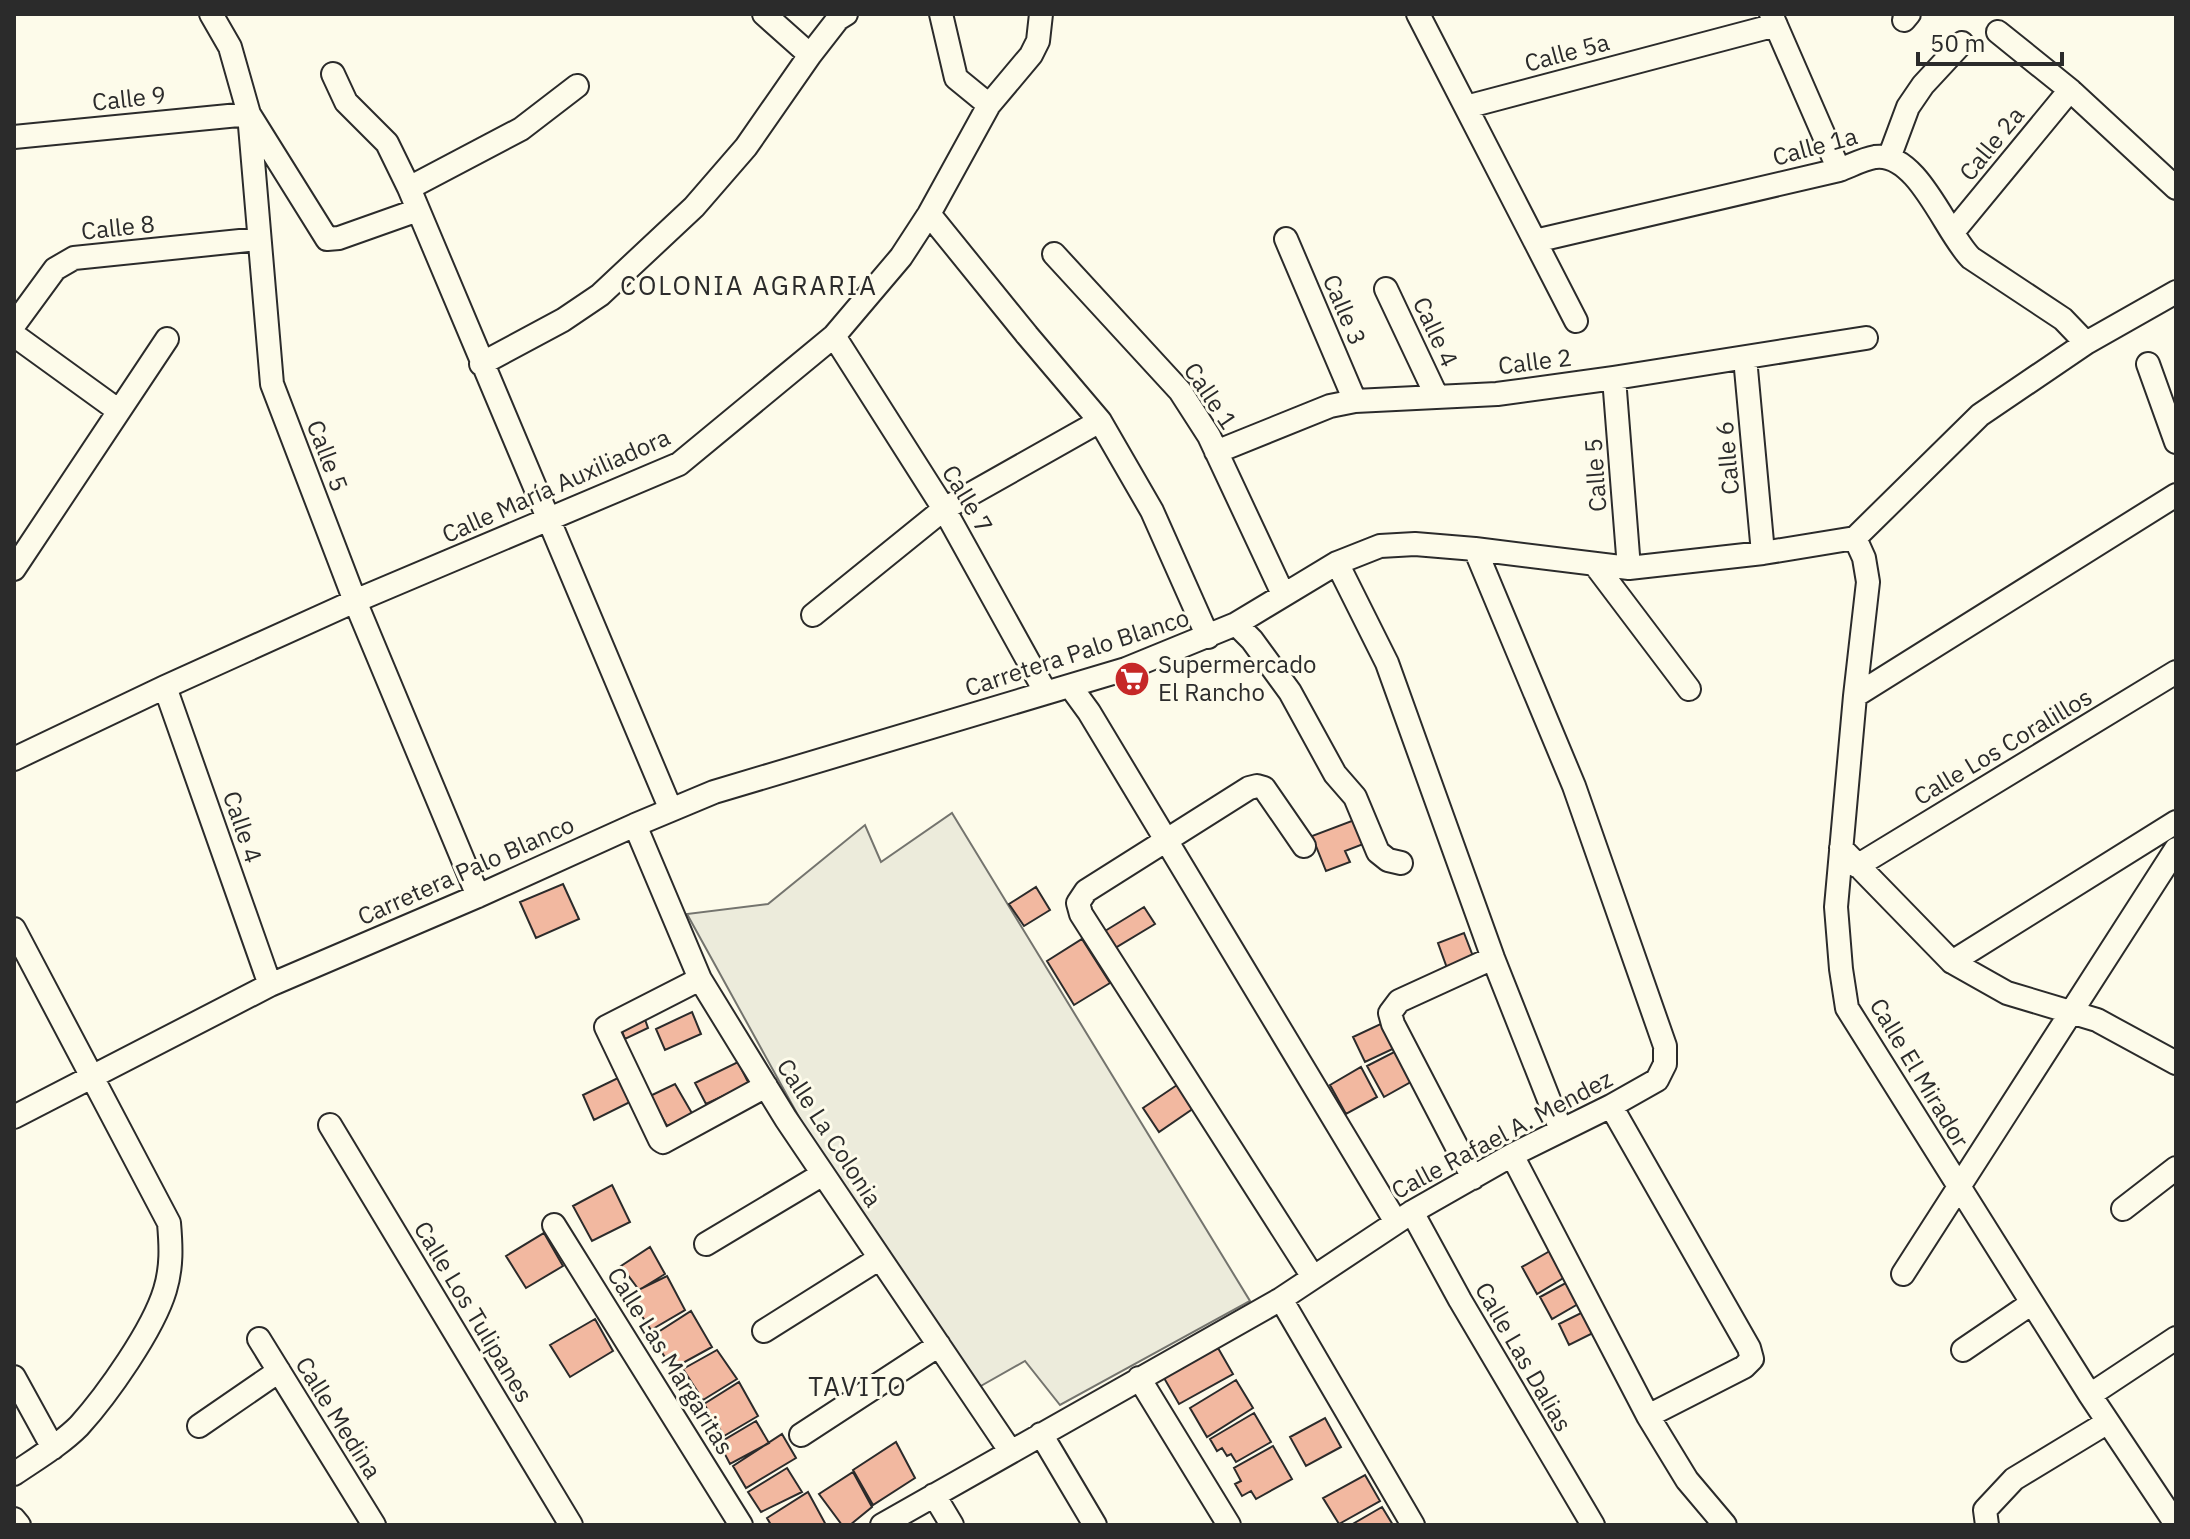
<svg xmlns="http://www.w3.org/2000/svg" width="2190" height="1539" viewBox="0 0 2190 1539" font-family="'IBM Plex Sans',sans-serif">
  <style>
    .green { fill: #ecebdb; stroke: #74746e; stroke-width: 2 }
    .building { fill: #f2b8a0; stroke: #2b2b2b; stroke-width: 2 }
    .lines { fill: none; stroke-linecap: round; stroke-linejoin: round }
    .minor-casing { stroke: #2b2b2b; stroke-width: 26 }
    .minor { stroke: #fdfbea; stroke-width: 22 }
    .labels { text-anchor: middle; stroke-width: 6; stroke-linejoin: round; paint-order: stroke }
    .street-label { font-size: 24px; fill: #2b2b2b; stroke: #fdfbea }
    .poi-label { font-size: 24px; fill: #2b2b2b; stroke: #fdfbea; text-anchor: start }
    .neighbourhood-label { font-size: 26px; letter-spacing: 2px; fill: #2b2b2b; stroke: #fdfbea }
  </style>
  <rect width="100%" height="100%" fill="#fdfbea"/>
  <!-- green -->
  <path class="green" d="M952 813 1250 1301 1060 1405 1025 1361 979 1387 826 1166 687 914 768 904 865 825 881 862Z"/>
  <!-- building -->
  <path class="building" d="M1357 819 1366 843 1345 851 1350 862 1326 871 1312 836Z
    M563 884 579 919 536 938 520 902Z
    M1036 887 1050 910 1024 926 1009 904Z
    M1144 907 1155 924 1115 948 1105 931Z
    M1464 933 1474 959 1447 968 1438 943Z
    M1082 939 1110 983 1074 1005 1047 961Z
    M642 1011 648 1028 625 1039 619 1023Z
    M692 1012 701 1034 665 1050 656 1029Z
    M1387 1021 1399 1046 1365 1062 1353 1037Z
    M1400 1049 1416 1079 1384 1097 1367 1066Z
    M738 1062 749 1084 706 1104 695 1083Z
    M1361 1067 1377 1097 1346 1114 1330 1085Z
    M624 1075 636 1099 594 1120 583 1095Z
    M675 1084 693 1115 667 1126 650 1096Z
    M1177 1085 1194 1108 1159 1132 1143 1108Z
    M612 1185 630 1222 592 1241 573 1206Z
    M544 1233 563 1266 526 1288 506 1256Z
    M650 1247 665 1274 639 1290 621 1266Z
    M1555 1248 1570 1274 1537 1294 1522 1267Z
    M667 1276 685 1310 651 1330 628 1295Z
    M1573 1279 1585 1300 1552 1319 1540 1297Z
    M1589 1309 1599 1330 1569 1345 1559 1324Z
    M691 1311 712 1347 672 1369 652 1336Z
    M595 1319 613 1351 570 1377 550 1345Z
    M1218 1348 1233 1374 1179 1404 1164 1378Z
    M717 1350 737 1379 703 1400 683 1369Z
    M1236 1380 1253 1408 1207 1437 1190 1408Z
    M739 1382 758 1416 724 1436 704 1404Z
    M1254 1413 1271 1442 1236 1462 1231 1454 1227 1456 1222 1448 1217 1451 1210 1439Z
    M1325 1418 1341 1447 1306 1466 1290 1437Z
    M756 1421 769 1443 730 1464 719 1443Z
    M782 1434 796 1458 746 1488 733 1466Z
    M896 1442 915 1478 873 1505 853 1470Z
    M1273 1446 1292 1479 1256 1499 1251 1491 1242 1496 1235 1484 1241 1481 1234 1468Z
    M787 1468 802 1492 761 1512 748 1492Z
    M853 1472 872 1507 850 1525H842L819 1494Z
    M1365 1475 1380 1501 1339 1524 1323 1498Z
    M808 1492 826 1525H771L767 1518Z
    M1382 1507 1393 1525H1351Z"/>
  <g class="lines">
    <defs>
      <path id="minor" d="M211 14 230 47 249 114 272 384 355 601 478 896
        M764 14 810 55
        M941 14 956 78 989 105
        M1418 14 1576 321
        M1771 14 1839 170
        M1904 20 1909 14
        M1998 32 2070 90 2176 188
        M333 74 346 102 387 143 409 188 671 810
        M1466 107 1776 25
        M14 137 249 114 327 239 339 238 418 210
        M1889 158 1908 107 1923 85 1962 43
        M409 188 521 129 577 86
        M929 214 1027 335 1100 421 1152 511 1208 637
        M1953 232 2070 90
        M1286 239 1355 401
        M1535 241 1839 170C1850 166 1863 159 1875 157 1918 151 1946 234 1971 258L2063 319 2086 343
        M1054 254 1180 391 1209 436 1283 594
        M1386 289 1437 397
        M14 325 55 269 74 258 259 239
        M14 335 119 411
        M834 336 944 509 1046 693
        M1745 358 1763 553
        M481 364 563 320 600 295 694 207 746 147 810 55 838 19 846 14
        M2148 364 2176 442
        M1614 378 1629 568
        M1216 452 1330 406 1355 401 1497 394 1614 378 1866 338
        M1855 538 1864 558 1868 582 1855 696 1836 907 1841 969 1847 1008 2090 1395 2176 1524
        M1337 563 1387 663 1493 958 1561 1130
        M1596 566 1689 689
        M14 569 167 339
        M813 615 944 509 1100 421
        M1236 624 1252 640 1290 692 1335 774 1355 797 1378 852 1388 860 1401 863
        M1070 686 1089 712 1396 1222
        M165 687 270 985
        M1855 696 2176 495
        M14 759 165 687 355 601 679 464 834 336 901 257 929 214 989 105 1031 55 1038 41 1041 14
        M635 825 700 979 786 1119 1011 1452
        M1304 846 1264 788 1257 786 1249 788 1086 891 1078 903 1081 914 1313 1277
        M1841 848 1952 962 2007 993 2097 1020 2176 1063
        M1857 866 2176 672
        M14 929 169 1223C171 1246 172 1267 165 1290 153 1330 107 1395 79 1426 60 1445 36 1459 14 1474
        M1952 962 2176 822
        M700 979 606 1027 660 1140 663 1142 766 1086
        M1611 1106 1749 1348 1752 1359 1744 1367 1648 1416
        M14 1117 270 985 478 896 635 825 714 792 1126 669 1236 624 1337 563 1380 546 1415 544 1475 549 1629 568 1763 553 1855 538 1980 415 2086 343 2176 292
        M330 1125 571 1525
        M1512 1155 1648 1416 1687 1480 1725 1525
        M1473 1178 1393 1024 1390 1013 1399 1001 1493 958
        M2123 1209 2176 1168
        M1412 1212 1460 1300 1593 1525
        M554 1225 741 1525
        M706 1244 823 1174
        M1903 1274 2176 849
        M1281 1299 1413 1525
        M764 1331 880 1258
        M259 1339 374 1525
        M1963 1350 2032 1303
        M14 1377 53 1448
        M1139 1378 1229 1525
        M2090 1395 2176 1338
        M199 1426 279 1371
        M1041 1434 1095 1525
        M801 1435 939 1345
        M934 1495 952 1525
        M14 1519 19 1525
        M882 1525 1281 1299 1412 1212 1512 1155 1611 1106 1657 1080 1665 1064V1046L1574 786 1475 549
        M1987 1525 1985 1510 2014 1479 2108 1422"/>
    </defs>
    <!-- minor casing -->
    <use href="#minor" class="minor-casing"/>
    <!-- minor -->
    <use href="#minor" class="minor"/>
  </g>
  <!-- icons -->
  <defs>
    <symbol id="supermarket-disc" viewBox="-11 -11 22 22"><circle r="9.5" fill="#c62828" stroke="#fdfbea"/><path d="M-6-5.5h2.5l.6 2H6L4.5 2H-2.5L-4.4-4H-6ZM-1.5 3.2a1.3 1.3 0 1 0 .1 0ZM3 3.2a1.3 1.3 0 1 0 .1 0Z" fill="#fff"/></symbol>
  </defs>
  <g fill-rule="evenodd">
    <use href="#supermarket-disc" x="1112" y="659" width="40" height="40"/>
  </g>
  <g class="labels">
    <!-- street labels -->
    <g class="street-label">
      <text transform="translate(1567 53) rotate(-15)" y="8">Calle 5a</text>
      <text transform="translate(129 99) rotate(-6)" y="8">Calle 9</text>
      <text transform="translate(1992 144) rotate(-51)" y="8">Calle 2a</text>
      <text transform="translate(1815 147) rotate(-15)" y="8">Calle 1a</text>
      <text transform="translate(118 228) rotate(-6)" y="8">Calle 8</text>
      <text transform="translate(1344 310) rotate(67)" y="8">Calle 3</text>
      <text transform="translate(1435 332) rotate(65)" y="8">Calle 4</text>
      <text transform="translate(1535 362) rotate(-7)" y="8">Calle 2</text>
      <text transform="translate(1210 396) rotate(56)" y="8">Calle 1</text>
      <text transform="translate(327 456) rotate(69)" y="8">Calle 5</text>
      <text transform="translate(1728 458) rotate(-95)" y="8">Calle 6</text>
      <text transform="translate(1596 475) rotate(-94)" y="8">Calle 5</text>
      <text transform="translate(556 486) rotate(-24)" y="8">Calle María Auxiliadora</text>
      <text transform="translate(967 499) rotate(59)" y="8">Calle 7</text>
      <text transform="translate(1077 653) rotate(-18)" y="8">Carretera Palo Blanco</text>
      <text transform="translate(2003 747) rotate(-31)" y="8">Calle Los Coralillos</text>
      <text transform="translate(242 827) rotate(71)" y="8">Calle 4</text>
      <text transform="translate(466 871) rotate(-24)" y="8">Carretera Palo Blanco</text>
      <text transform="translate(1919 1073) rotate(59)" y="8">Calle El Mirador</text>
      <text transform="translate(829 1133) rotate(57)" y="8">Calle La Colonia</text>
      <text transform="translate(1502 1135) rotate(-28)" y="8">Calle Rafael A. Mendez</text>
      <text transform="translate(473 1312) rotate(59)" y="8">Calle Los Tulipanes</text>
      <text transform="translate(1523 1357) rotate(60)" y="8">Calle Las Dalias</text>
      <text transform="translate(670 1361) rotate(58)" y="8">Calle Las Margaritas</text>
      <text transform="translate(338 1418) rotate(58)" y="8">Calle Medina</text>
    </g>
    <!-- poi labels -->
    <g class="poi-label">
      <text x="1158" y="673">Supermercado<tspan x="1158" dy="28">El Rancho</tspan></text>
    </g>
    <!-- neighbourhood labels -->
    <g class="neighbourhood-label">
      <text x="749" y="295">COLONIA AGRARIA</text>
      <text x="858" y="1396">TAVITO</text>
    </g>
  </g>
  <!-- border -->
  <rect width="2190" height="1539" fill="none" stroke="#2b2b2b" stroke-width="32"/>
  <!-- scale -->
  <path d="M1918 52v12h144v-12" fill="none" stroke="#2b2b2b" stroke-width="4"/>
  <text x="1930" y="52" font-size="24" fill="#2b2b2b" stroke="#fdfbea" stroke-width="6" paint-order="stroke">50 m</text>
</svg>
